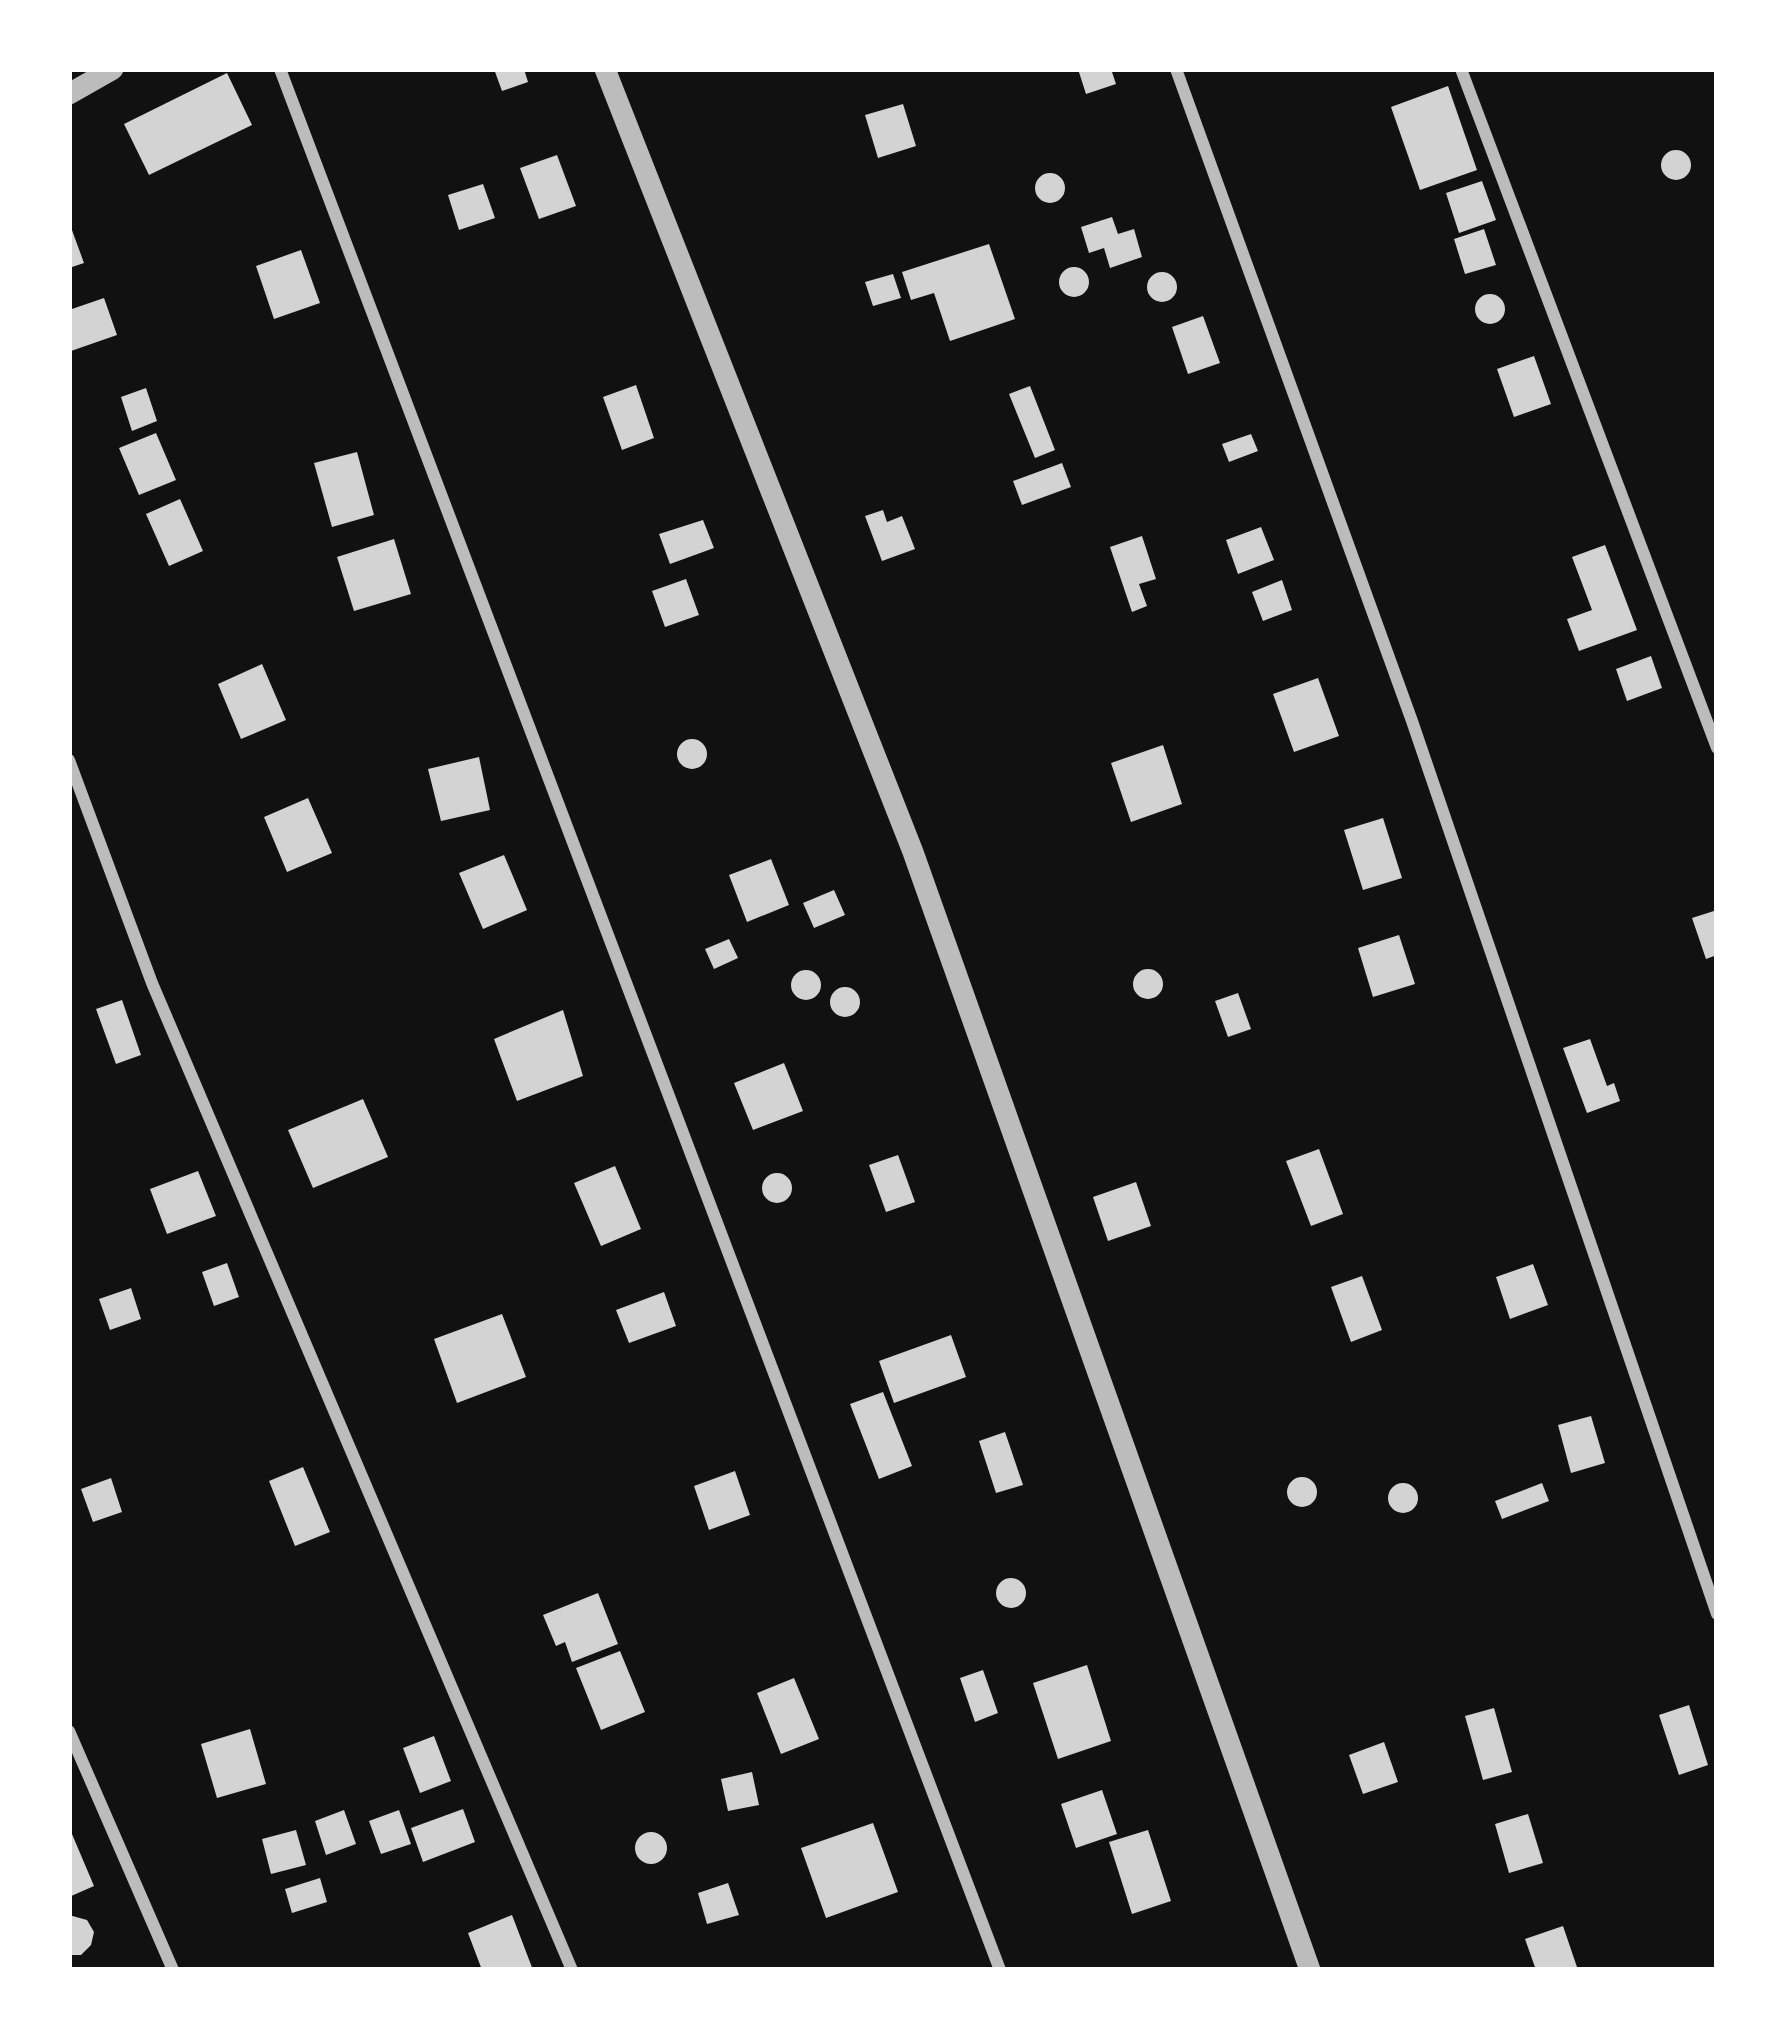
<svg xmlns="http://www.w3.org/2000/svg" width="1786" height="2039" viewBox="0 0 1786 2039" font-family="'Space Grotesk',sans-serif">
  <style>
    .building { fill: #d3d3d3 }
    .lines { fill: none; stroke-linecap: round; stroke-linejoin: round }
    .minor { stroke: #bcbcbc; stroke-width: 12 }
    .tertiary { stroke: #bcbcbc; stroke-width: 21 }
  </style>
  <rect width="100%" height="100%" fill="#111"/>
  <!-- building -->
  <path class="building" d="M494 69H524L528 82 502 91Z
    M1078 69H1111L1116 84 1086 94Z
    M227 73 252 125 149 175 124 124Z
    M1448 86 1477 170 1420 190 1391 107Z
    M903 104 916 146 878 158 865 115Z
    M1661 165a15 15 0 1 1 30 0a15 15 0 1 1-30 0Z
    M557 155 576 206 539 219 520 168Z
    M1035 188a15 15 0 1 1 30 0a15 15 0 1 1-30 0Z
    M1482 181 1496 220 1459 233 1446 193Z
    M483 184 495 218 459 230 448 195Z
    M1112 217 1118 234 1134 229 1142 257 1110 268 1104 248 1089 253 1081 227Z
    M69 222 84 263 69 268Z
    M1484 229 1496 265 1465 274 1454 239Z
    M989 244 1015 319 950 341 934 293 911 300 902 272Z
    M301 250 320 303 274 319 256 266Z
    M1059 282a15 15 0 1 1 30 0a15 15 0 1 1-30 0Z
    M1147 287a15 15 0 1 1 30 0a15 15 0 1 1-30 0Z
    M893 274 901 298 873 306 865 282Z
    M1475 309a15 15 0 1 1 30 0a15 15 0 1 1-30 0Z
    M104 298 117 335 71 351 69 310Z
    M1203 316 1220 363 1188 374 1172 327Z
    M1534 356 1551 404 1514 417 1497 369Z
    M636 385 654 438 622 450 603 397Z
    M1030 386 1055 450 1035 458 1009 394Z
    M146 388 157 421 132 431 121 397Z
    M156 433 176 480 139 495 119 448Z
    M1251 434 1258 451 1229 462 1222 444Z
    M357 452 374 515 332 527 314 463Z
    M1062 463 1071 487 1022 505 1013 481Z
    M180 499 203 551 169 566 146 514Z
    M883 510 887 522 902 516 915 549 882 561 865 516Z
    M703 520 714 548 670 564 659 534Z
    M1261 527 1274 560 1238 574 1226 540Z
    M1142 536 1156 579 1139 584 1147 606 1132 612 1110 547Z
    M394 539 411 594 354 611 337 557Z
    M1605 545 1637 630 1579 651 1567 619 1592 610 1572 557Z
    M686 579 699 615 665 627 652 591Z
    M1282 580 1292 610 1263 621 1252 592Z
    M1651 656 1662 688 1627 701 1616 669Z
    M262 664 286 720 241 739 218 684Z
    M1318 678 1339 736 1294 752 1273 694Z
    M677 754a15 15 0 1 1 30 0a15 15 0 1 1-30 0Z
    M1163 745 1182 804 1131 822 1111 763Z
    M479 757 490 810 441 821 428 769Z
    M308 798 332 853 287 872 264 817Z
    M1383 818 1402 878 1363 890 1344 830Z
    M504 855 527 910 483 929 459 873Z
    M771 859 789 905 747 922 729 875Z
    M834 890 845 915 814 928 803 903Z
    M1717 910V955L1706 959 1692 918Z
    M1399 935 1415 984 1373 997 1358 948Z
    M729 939 738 958 714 969 705 949Z
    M1133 984a15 15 0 1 1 30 0a15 15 0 1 1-30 0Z
    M791 985a15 15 0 1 1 30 0a15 15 0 1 1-30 0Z
    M830 1002a15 15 0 1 1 30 0a15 15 0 1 1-30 0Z
    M1238 993 1251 1029 1228 1037 1215 1001Z
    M122 1000 141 1055 116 1064 96 1009Z
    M563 1010 583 1076 517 1101 494 1039Z
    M1590 1039 1607 1086 1614 1083 1620 1101 1587 1113 1563 1048Z
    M784 1063 803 1111 753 1130 734 1083Z
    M363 1099 388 1157 313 1188 288 1130Z
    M1319 1149 1343 1214 1311 1226 1286 1161Z
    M898 1155 915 1202 886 1212 869 1165Z
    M615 1166 641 1229 601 1246 574 1183Z
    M198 1171 216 1216 167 1234 150 1189Z
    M762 1188a15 15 0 1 1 30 0a15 15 0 1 1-30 0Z
    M1136 1182 1151 1226 1108 1241 1093 1197Z
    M227 1263 239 1297 214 1306 202 1272Z
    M1533 1264 1548 1305 1510 1319 1496 1277Z
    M1362 1276 1382 1330 1351 1342 1331 1287Z
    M131 1288 141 1319 110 1330 99 1299Z
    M664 1292 676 1326 629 1343 616 1310Z
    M502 1314 526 1377 457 1403 434 1339Z
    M951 1335 966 1377 894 1403 879 1361Z
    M883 1392 912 1466 879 1479 850 1404Z
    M1591 1416 1605 1463 1571 1473 1558 1425Z
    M1005 1432 1023 1485 996 1493 979 1441Z
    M303 1467 330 1532 295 1546 269 1481Z
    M735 1471 750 1515 709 1530 694 1486Z
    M1287 1492a15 15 0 1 1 30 0a15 15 0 1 1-30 0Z
    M111 1478 122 1512 93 1522 81 1489Z
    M1388 1498a15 15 0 1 1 30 0a15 15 0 1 1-30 0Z
    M1542 1483 1549 1501 1502 1519 1495 1501Z
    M996 1593a15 15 0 1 1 30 0a15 15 0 1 1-30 0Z
    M598 1593 618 1644 572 1662 565 1642 556 1646 543 1615Z
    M620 1651 645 1712 601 1730 576 1668Z
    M1087 1665 1111 1741 1058 1759 1033 1683Z
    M983 1670 998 1713 975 1722 960 1678Z
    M794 1678 819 1739 781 1754 757 1693Z
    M1689 1705 1708 1765 1679 1775 1659 1715Z
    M1494 1708 1512 1772 1483 1780 1465 1716Z
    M250 1729 266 1784 217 1798 201 1744Z
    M434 1736 451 1781 420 1793 403 1748Z
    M1384 1742 1398 1782 1363 1794 1349 1755Z
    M752 1772 759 1805 728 1811 721 1779Z
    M1102 1790 1117 1834 1076 1848 1061 1804Z
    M463 1809 475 1842 423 1862 411 1828Z
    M344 1810 356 1844 326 1855 315 1821Z
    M399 1810 411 1844 381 1854 369 1821Z
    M1528 1814 1543 1863 1509 1873 1495 1824Z
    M873 1823 898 1892 826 1918 801 1848Z
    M69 1827 94 1886 69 1897Z
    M296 1830 306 1865 271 1874 262 1839Z
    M1148 1830 1171 1901 1132 1914 1109 1842Z
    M635 1848a16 16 0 1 1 32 0a16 16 0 1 1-32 0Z
    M320 1878 327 1902 292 1913 285 1889Z
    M728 1883 739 1915 707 1924 698 1893Z
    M69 1915 87 1920 94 1932 91 1945 81 1955H69Z
    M512 1915 533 1970H482L468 1933Z
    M1563 1926 1578 1970H1536L1525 1939Z"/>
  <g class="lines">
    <!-- minor -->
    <path class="minor" d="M280 69 1000 1970
      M1176 69 1412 721 1717 1614
      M1461 69 1717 748
      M69 760 152 983 572 1970
      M69 1731 173 1970"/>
    <!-- tertiary -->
    <path class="tertiary" d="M605 69 913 852 1310 1970
      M69 94 113 69"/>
  </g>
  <!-- border -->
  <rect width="1786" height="2039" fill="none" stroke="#ffffff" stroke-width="144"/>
</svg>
